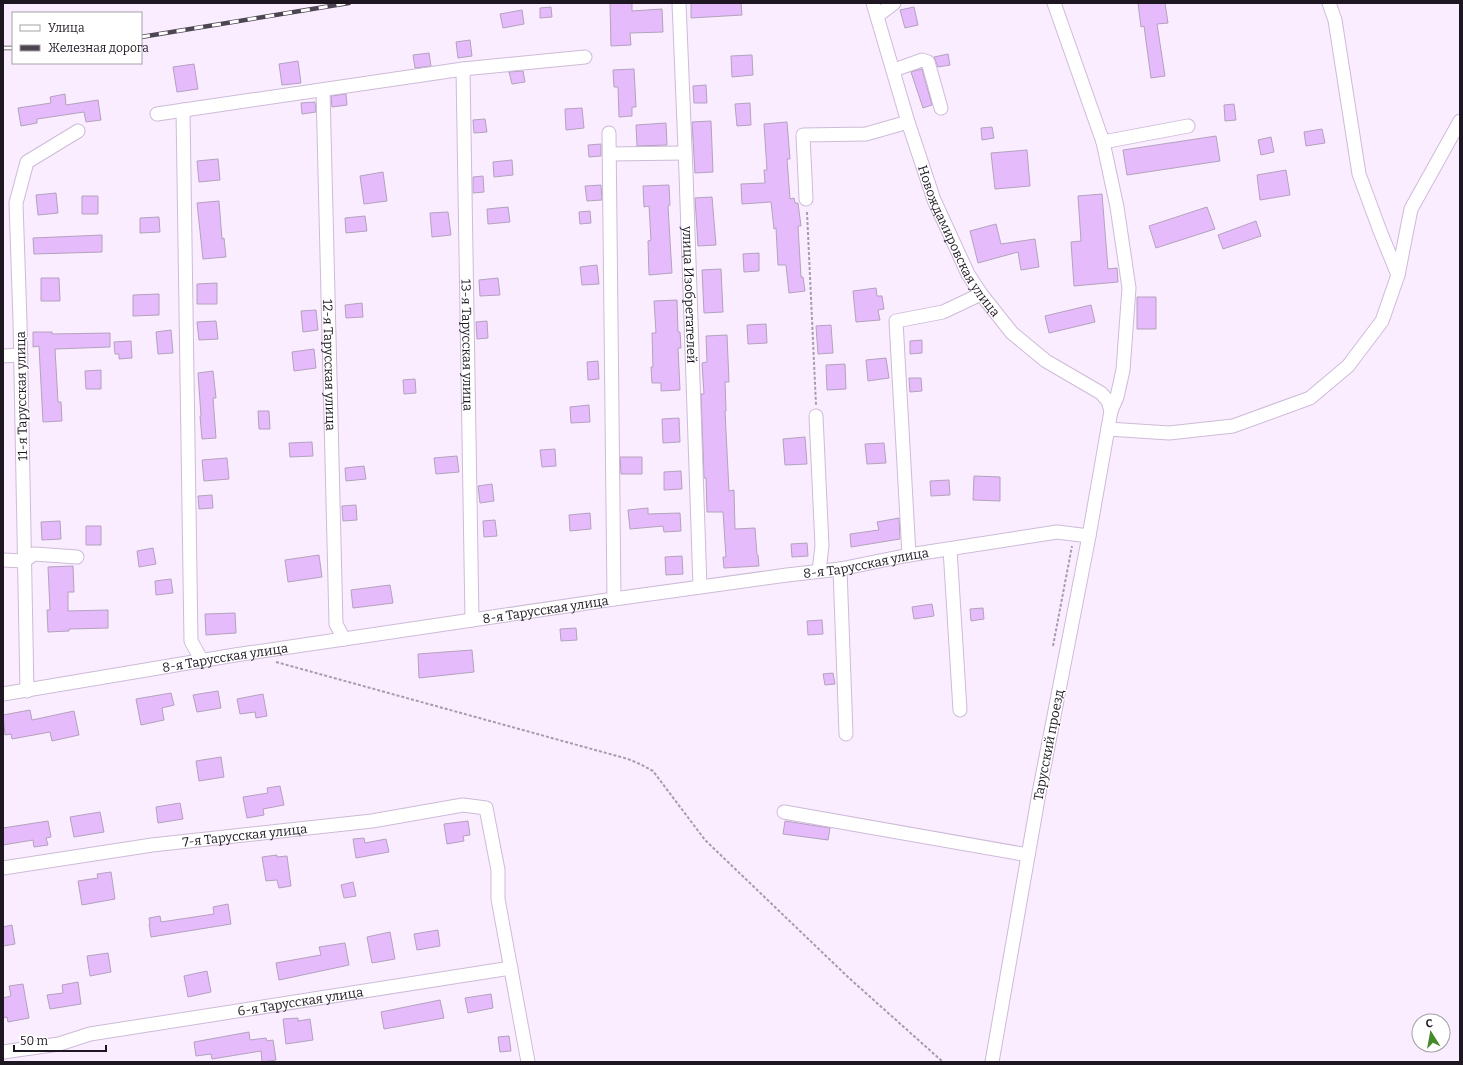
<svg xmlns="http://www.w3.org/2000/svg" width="1463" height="1065" viewBox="0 0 1463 1065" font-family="Bitter,serif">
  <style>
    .building { fill: #e6bbfc; stroke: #b4a2bd }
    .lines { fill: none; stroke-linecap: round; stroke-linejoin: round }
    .minor-casing { stroke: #cebbd8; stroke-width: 15 }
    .path { stroke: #a69cab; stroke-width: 2; stroke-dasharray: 3 2; stroke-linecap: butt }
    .minor { stroke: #fff; stroke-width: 13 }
    .rail-casing { stroke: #4d4551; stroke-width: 4.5 }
    .rail { stroke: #fff; stroke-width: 3; stroke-dasharray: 9; stroke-linecap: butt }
    .labels { text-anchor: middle; stroke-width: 3; stroke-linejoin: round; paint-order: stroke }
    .street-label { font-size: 13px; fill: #1e1722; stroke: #fff }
  </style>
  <rect width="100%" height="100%" fill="#f9edff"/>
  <!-- building -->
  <path class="building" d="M610 3H632V11L662 9 663 32 630 33 631 45 611 46Z
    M691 3H741L742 15 691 18Z
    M1138 3H1165L1168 23 1157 24 1165 76 1151 78 1144 26 1141 27Z
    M551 7 552 17 540 18V8Z
    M914 7 918 25 905 28 900 10Z
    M522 10 524 24 503 28 500 14Z
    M470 40 472 56 458 58 456 42Z
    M429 53 431 66 415 68 413 55Z
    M948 54 950 65 938 67 934 57Z
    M752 55 753 75 732 77 731 56Z
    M298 61 301 83 282 85 279 64Z
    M194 64 198 89 177 92 173 67Z
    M634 69 636 107H632V116L619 117 618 87H614L613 70Z
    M922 69 932 105 923 108 911 72Z
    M523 71 525 82 512 84 509 72Z
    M706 85 707 103H694L693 86Z
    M65 94 66 105 98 100 101 120 86 122 84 112 37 119V123L21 126 18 108 51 103 50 97Z
    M346 94 347 105 332 107 331 96Z
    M315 102 316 112 302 114 301 103Z
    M750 103 751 125 737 126 735 104Z
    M1234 104 1236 120 1225 121 1224 105Z
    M582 108 584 128 566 130 565 109Z
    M485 119 487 132 474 133 473 120Z
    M711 121 713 172 695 173 692 122Z
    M787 122 790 159H787L790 199 794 198 795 203H798L801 226H798L801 277H803L805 291 789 293 786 265H778L776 228 774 229 771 202 742 204 741 184 765 183 764 170H767L764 124Z
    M666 123 667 145 637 146 636 125Z
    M992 127 994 138 982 140 981 128Z
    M1322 129 1325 143 1306 146 1304 132Z
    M1216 136 1220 161 1127 175 1123 150Z
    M1271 137 1274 152 1261 155 1258 140Z
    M601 144V156L589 157 588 145Z
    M1027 150 1030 186 995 189 991 153Z
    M218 159 220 180 199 182 197 161Z
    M512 160 513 175 494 177 493 162Z
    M1286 170 1290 195 1260 200 1257 175Z
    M383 172 387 201 364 204 360 176Z
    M483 176 484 192 473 193V177Z
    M601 185 602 200 587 201 585 186Z
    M669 185 670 205 668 206 672 273 649 275 648 241 651 240 649 206 644 207 643 186Z
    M56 193 58 213 38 215 36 195Z
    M1102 194 1108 269 1117 268 1118 282 1074 286 1071 242 1081 241 1078 196Z
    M82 196H98V214H82Z
    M712 197 716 245 698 246 695 198Z
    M219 201 222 239 224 238 226 257 203 259 197 203Z
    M508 207 510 222 488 224 487 209Z
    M1207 207 1215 229 1156 248 1149 226Z
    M590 211 591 223 580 224 579 212Z
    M448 212 451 235 432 237 430 213Z
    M365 216 367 231 346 233 345 218Z
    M159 217 160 232 140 233V218Z
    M1256 221 1261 236 1223 249 1218 235Z
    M996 224 1001 244 1035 239 1039 267 1021 270 1018 252 978 263 970 231Z
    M102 235V252L34 254 33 238Z
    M759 253V271L744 272 743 254Z
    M597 265 599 284 582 285 580 267Z
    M721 269 723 312 704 313 702 270Z
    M41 278H59L60 301H41Z
    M498 278 500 295 480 296 479 280Z
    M217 283V304H197V284Z
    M876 288 877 296H882L884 309 878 310 880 320 856 322 853 291Z
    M159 294V315L133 316V295Z
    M1137 297H1156V329H1137Z
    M677 300 678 332H680L681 348H678L680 390 661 391V383H652L651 367H653L652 333H656L654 301Z
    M362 303 363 317 346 318 345 305Z
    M1091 305 1095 322 1049 333 1045 316Z
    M316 310 318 330 303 332 301 311Z
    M216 321 218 339 199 340 197 322Z
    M487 321 488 338 477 339 476 322Z
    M766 324 767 343 748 344 747 325Z
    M831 325 833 353 818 354 816 326Z
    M171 330 173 353 158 354 156 332Z
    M33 332H52V334L110 333V347L55 349 58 402H61L62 421 43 422 39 346 33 347Z
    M727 335 729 382H725L726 411H725L729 491 734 490 735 529 755 528 757 555H758L759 566 724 568 723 557H726L723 512H707L706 478H704L701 394H704L702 363 707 362 706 336Z
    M922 340V353L910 354V341Z
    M131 341 132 358 119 359V354H115L114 342Z
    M314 349 316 368 294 371 292 352Z
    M886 358 889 378 868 381 866 360Z
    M598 361 599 379 588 380 587 362Z
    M845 364 846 389 827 390 826 365Z
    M101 370V389H86L85 371Z
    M213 371 216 398H213L216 438 202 439 200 416H201L198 373Z
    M909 378H921L922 391 910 392Z
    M415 379 416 393 404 394 403 380Z
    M589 405 590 422 571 423 570 407Z
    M258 411H269L270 429H259Z
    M679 418 680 442 663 443 662 419Z
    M805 437 807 464 785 465 783 439Z
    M312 442 313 456 290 457 289 443Z
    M884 443 886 463 867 464 865 444Z
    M555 449 556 466 542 467 540 450Z
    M457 456 459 472 436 474 434 458Z
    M620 457H642V474H621Z
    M227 458 229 479 204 481 202 460Z
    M364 466 366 479 346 481 345 468Z
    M681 471 682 489 664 490V472Z
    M974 476 1000 477V501L973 500Z
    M949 480 950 495 931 496 930 481Z
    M492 484 494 501 480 503 478 486Z
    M212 495 213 508 199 509 198 496Z
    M356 505 357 520 343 521 342 506Z
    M648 508V514L680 513 681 531 664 532 663 526 630 529 628 510Z
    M590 513 591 529 570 531 569 515Z
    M899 518 900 539 851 547 850 534 879 530 877 522Z
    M495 520 497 536 484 537 483 521Z
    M60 521 61 539 42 540 41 522Z
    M86 526H101V545H86Z
    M807 543 808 556 792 557 791 544Z
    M153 548 156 564 139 567 137 551Z
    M319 555 322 577 288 582 285 560Z
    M682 556 683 574 666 575 665 557Z
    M73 566 74 592H68V611L108 610V628L69 629V631L48 632 47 610H50L48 567Z
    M171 579 173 593 156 595 155 581Z
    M390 585 393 603 353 608 351 590Z
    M932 604 934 616 914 619 912 607Z
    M983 608 984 619 971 621 970 609Z
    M235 613 236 633 206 635 205 614Z
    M822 620 823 634 808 635 807 621Z
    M576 628 577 640 561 641 560 629Z
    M472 650 474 672 419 678 418 654Z
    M833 673 835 684 825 685 823 674Z
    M218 691 221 708 197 712 193 695Z
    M171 693 174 705 162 708 164 720 141 725 136 699Z
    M263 694 267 716 256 718 255 712 240 714 237 699Z
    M30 710 32 720 74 711 79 735 52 741 50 732 12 739 11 734 5 735 3 715Z
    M221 757 224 777 199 781 196 761Z
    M280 786 284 805 263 809 264 815 247 818 243 797 268 793 267 788Z
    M180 803 183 819 158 823 156 807Z
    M100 812 104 832 74 837 70 817Z
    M48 821 51 837 46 838 48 845 34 847 33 840 3 845V828Z
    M468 821 470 835 463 836 464 841 447 844 444 824Z
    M785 821 830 828 828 840 783 834Z
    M364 838 365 843 386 839 389 852 356 858 353 839Z
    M277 855V857L287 856 291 886 279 888 277 880 266 881 262 857Z
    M111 872 115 899 82 905 78 881 98 878 97 874Z
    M353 882 356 896 344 898 341 885Z
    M228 904 231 924 151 937 149 924H150L149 918 160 916 161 922 214 914 213 907Z
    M12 925 15 944 3 946V927Z
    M438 930 440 946 417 950 414 934Z
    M390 932 395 959 372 963 367 937Z
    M345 943 349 965 279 980 276 963 321 955 319 947Z
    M108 953 111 972 90 976 87 956Z
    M207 971 211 992 188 997 184 976Z
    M78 982 81 1004 50 1009 47 995 63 993 62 985Z
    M23 984 29 1018 8 1022 7 1017 3 1018V998L11 996 9 986Z
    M491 994 493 1008 468 1013 465 998Z
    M440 1000 444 1018 384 1029 381 1012Z
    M298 1018V1021L310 1019 313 1040 286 1044 283 1019Z
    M249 1032 250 1040 266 1038 267 1041 273 1040 276 1060 262 1062 261 1051 212 1059 211 1054 196 1056 194 1042Z
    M509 1036 511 1051 500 1052 498 1037Z"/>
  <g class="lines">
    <defs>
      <g id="minor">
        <path id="s1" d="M679 3 686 173 700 587"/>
        <path id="s2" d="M873 3 908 122 934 200 968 274 981 294 1012 333 1046 361 1101 393 1108 401 1111 411 1089 536 1039 793 992 1062"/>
        <path d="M1054 3 1103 142 1188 126"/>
        <path d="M1329 3 1335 20 1359 174 1380 231 1398 275"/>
        <path d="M877 16 894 3"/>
        <path id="s3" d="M463 69 472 620"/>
        <path d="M894 70 922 60 928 62 941 108"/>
        <path id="s4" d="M323 90 336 624 344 639"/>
        <path d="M183 110 191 641 202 661"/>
        <path d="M157 114 463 69 585 57"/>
        <path d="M609 133 614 599"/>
        <path d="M1103 142 1117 207 1129 288 1123 370 1117 397 1111 411"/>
        <path d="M610 154 685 153"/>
        <path d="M806 199 803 135 866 134 908 122"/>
        <path d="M3 356 21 355"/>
        <path d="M816 416 822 546 819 571"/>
        <path d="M1108 429 1169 433 1233 426 1310 398 1348 366 1382 321 1398 275 1411 209 1460 121"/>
        <path d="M950 549 960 710"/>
        <path d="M909 555 896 321 943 312 981 294"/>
        <path d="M3 560 24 561 34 554 77 557"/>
        <path d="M840 569 846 734"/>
        <path d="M27 691 20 321 16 203 27 162 78 131"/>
        <path id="s5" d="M3 694 235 655 344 639 614 599 787 575 840 569 909 555 1057 532 1089 536"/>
        <path d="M784 812 1028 855"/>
        <path id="s6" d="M3 868 152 845 372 821 463 805 486 808 498 870V899L528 1062"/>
        <path id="s7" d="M3 1052 59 1044 90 1034 511 968"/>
      </g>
    </defs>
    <!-- minor casing -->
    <use href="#minor" class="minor-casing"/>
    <!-- path -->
    <path class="path" d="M807 212 816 405
      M1053 646 1072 546
      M276 662 628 759 640 764 653 771 705 840 849 978 943 1062"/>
    <!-- minor -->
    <use href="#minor" class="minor"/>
    <defs>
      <path id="rail" d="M141 37 349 3
        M3 48H13"/>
    </defs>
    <!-- rail casing -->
    <use href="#rail" class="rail-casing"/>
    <!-- rail -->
    <use href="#rail" class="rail"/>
  </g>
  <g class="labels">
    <!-- street labels -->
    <g class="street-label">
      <text dy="5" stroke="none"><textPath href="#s2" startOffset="254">Новождамировская улица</textPath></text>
      <text dy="5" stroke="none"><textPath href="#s1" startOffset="292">улица Изобретателей</textPath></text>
      <text dy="5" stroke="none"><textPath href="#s3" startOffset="276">13-я Тарусская улица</textPath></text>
      <text dy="5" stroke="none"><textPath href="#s4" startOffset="275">12-я Тарусская улица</textPath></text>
      <text transform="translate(21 396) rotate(-91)" y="5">11-я Тарусская улица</text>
      <text dy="5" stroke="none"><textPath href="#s5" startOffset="873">8-я Тарусская улица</textPath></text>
      <text dy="5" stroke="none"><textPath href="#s5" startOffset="549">8-я Тарусская улица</textPath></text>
      <text dy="5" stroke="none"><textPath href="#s5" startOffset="225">8-я Тарусская улица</textPath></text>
      <text transform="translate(1048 745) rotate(-79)" y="5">Тарусский проезд</text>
      <text dy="5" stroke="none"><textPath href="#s6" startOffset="244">7-я Тарусская улица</textPath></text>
      <text dy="5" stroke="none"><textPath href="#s7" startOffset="302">6-я Тарусская улица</textPath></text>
    </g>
  </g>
  <!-- border -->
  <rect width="1463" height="1065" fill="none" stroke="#1e1722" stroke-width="8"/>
  <!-- legend -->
  <rect x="12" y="12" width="130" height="52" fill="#ffffff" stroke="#a5a2a7"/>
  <rect x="20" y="25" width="20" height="6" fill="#ffffff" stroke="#a5a2a7"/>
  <text x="48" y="32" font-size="12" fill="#1e1722">Улица</text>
  <rect x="20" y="45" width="20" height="6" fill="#4d4551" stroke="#a5a2a7"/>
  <text x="48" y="52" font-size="12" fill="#1e1722">Железная дорога</text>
  <!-- north arrow -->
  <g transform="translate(1431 1033) rotate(349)"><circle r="19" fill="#ffffff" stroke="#a5a2a7"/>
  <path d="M0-3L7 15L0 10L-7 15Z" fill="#468a2e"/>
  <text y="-6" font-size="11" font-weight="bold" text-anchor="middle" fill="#1e1722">С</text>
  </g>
  <!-- scale -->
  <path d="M14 1045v6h92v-6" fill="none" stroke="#1e1722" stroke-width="2"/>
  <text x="20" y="1045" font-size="12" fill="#1e1722" stroke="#ffffff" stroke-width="3" paint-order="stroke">50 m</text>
</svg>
